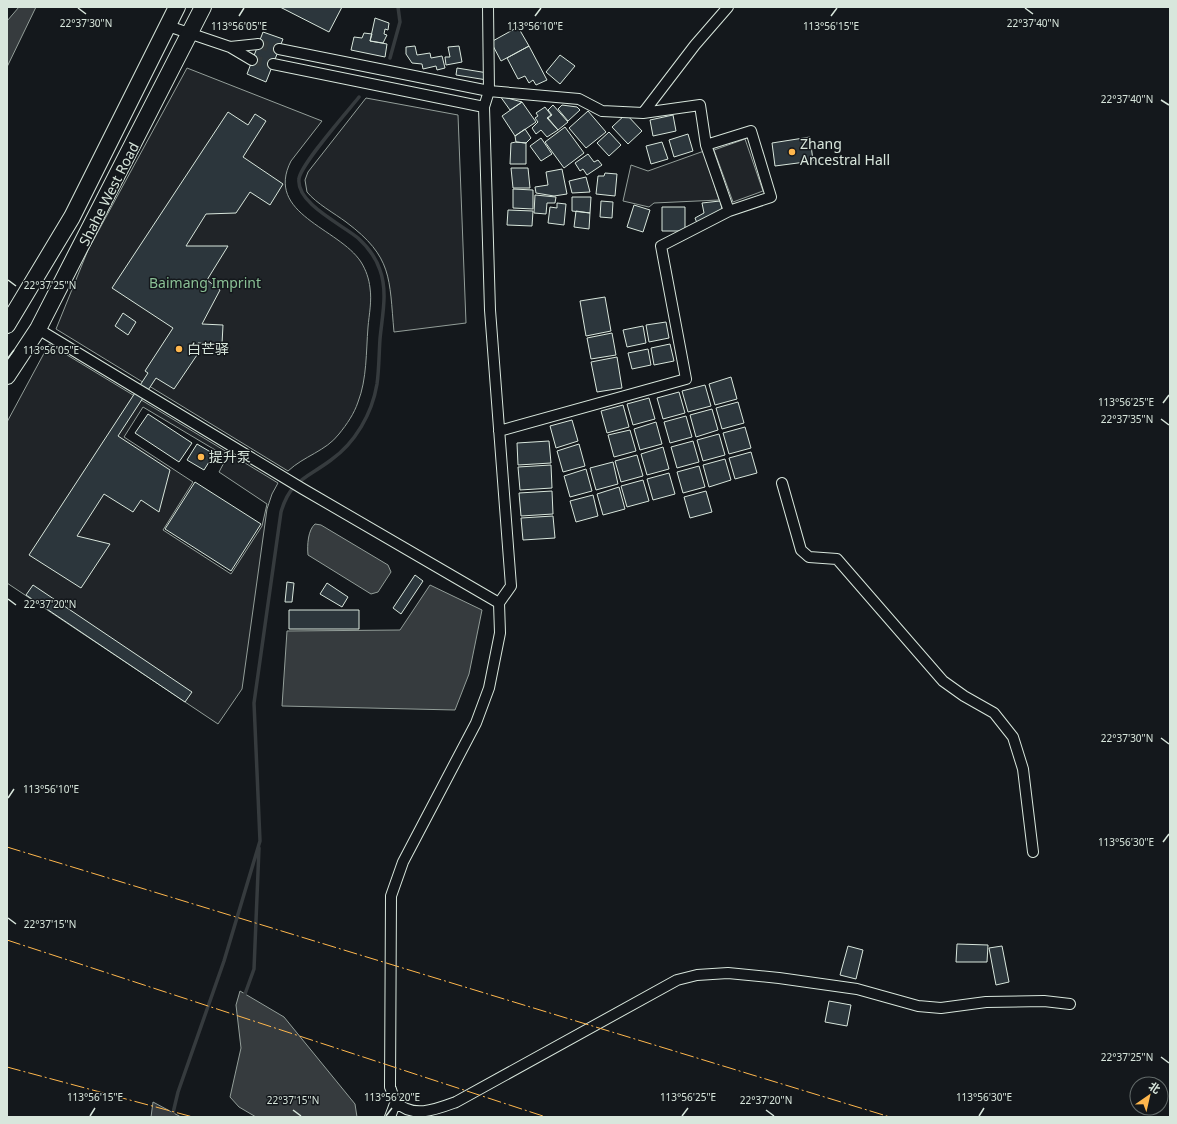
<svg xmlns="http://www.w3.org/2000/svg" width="1177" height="1124" viewBox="0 0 1177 1124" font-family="'Noto Sans','Noto Sans SC',sans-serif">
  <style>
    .green { fill: #202428; stroke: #939e99; fill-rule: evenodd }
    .water { fill: #363b3e; stroke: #939e99 }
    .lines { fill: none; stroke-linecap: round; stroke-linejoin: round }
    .stream { stroke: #363b3e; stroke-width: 3.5 }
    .building { fill: #2c363c; stroke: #d8e6dc }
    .minor-tunnel { stroke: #313739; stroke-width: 10; stroke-dasharray: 10 5; stroke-linecap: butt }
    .minor-casing { stroke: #d8e6dc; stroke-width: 12 }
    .primary-casing { stroke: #d8e6dc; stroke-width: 18 }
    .minor { stroke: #14181c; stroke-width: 10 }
    .primary { stroke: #14181c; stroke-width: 16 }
    .power { stroke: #ffb74d; stroke-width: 1; stroke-dasharray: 14 3 2 3; stroke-linecap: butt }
    .ticks { fill: none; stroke: #d8e6dc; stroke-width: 1.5 }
    .poi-dot { fill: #ffb74d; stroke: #14181c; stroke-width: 1.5 }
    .labels { text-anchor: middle; stroke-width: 3; stroke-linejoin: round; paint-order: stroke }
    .poi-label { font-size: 14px; fill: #d8e6dc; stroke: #14181c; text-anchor: start }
    .street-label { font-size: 14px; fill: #d8e6dc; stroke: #14181c }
    .park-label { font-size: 14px; fill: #8ac095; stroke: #14181c }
    .ticks-label { font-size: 10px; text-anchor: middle; fill: #d8e6dc; stroke: #14181c; stroke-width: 3; stroke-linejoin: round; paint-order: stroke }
  </style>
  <rect width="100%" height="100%" fill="#14181c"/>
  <!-- green -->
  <path class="green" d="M187 68 322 121 291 161C264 214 339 228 361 262 366 270 369 279 370 288 372 301 369 315 368 327 366 352 367 379 358 402 354 414 347 424 339 434 326 451 304 456 288 471L56 329 88 250Z
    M366 98 458 115 466 323 394 332C389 278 393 257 346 222 334 213 317 204 307 192L305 180 308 172Z
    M745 139 763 191 733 202 714 150Z
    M704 151 719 200 654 203 649 207 623 201 631 165 648 171Z
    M49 344 278 483 272 494 267 509 242 689 218 724 7 583V422ZM143 407 227 457 219 472 267 504 262 526 231 574 163 530 193 482 124 437Z"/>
  <!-- water -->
  <path class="water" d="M19 7H36L7 67V21Z
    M315 524 321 525 388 565 391 572 378 592 371 594 308 555C307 545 308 530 315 524Z
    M430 585 482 610 469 674 455 710 282 706 287 631 400 630Z
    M240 991 284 1017 355 1104 357 1117H256L239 1107 230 1097 241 1048 236 1005Z
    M153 1102 181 1117H151Z"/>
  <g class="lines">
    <!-- stream -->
    <path class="stream" d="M390 58 400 22 398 7
      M245 994 254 969 259 848
      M173 1113 178 1092 224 961 260 841 254 703 281 512C290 480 307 478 331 460 355 443 372 414 377 384 379 370 379 354 380 339 382 317 388 292 380 270 376 258 368 247 358 238 341 224 296 203 299 179 300 165 348 111 359 97"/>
  </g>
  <!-- building -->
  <path class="building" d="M280 7H342L329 32Z
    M375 18 389 23 388 30 385 29 384 34 387 35 383 43 370 41Z
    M518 27 529 46 501 61 491 42Z
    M263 32 283 39 266 82 247 74Z
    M364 33 372 34 370 41 387 44 385 57 351 50 354 37 362 38Z
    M415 46 417 55 430 53 431 58 442 56 445 68 437 70 436 66 423 69 422 64 412 63 406 54V47Z
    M459 46 462 62 446 65 445 57H450L448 47Z
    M529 46 547 80 536 85 533 80 529 83 525 76 518 79 507 58Z
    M560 55 575 66 560 84 546 72Z
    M457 68 488 73 487 80 456 75Z
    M500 96 522 102 510 110Z
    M522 102 536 122 515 136 502 116Z
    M553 105 568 122 558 130 548 118 552 115 548 110Z
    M562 105 577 107 580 110 568 121 558 109Z
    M545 107 551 115 547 118 558 130 547 137 541 130 536 134 532 128 538 122 535 118 538 116 536 113Z
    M588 111 606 132 586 148 569 128Z
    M228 112 248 125 255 114 266 121 243 157 283 184 270 205 250 192 236 213 206 214 186 246H228L207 280 220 290 202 324 223 325 222 344 198 343 197 355 174 389 156 378 118 436 170 470 159 512 141 500 133 512 104 494 77 536 110 544 81 588 29 555 148 373 145 371 173 328 112 288Z
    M626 114 642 131 628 144 612 127Z
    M673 115 676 131 653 136 650 120Z
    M565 127 584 153 564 168 545 142Z
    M525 129 531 138 526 143 516 142 515 136Z
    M609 132 621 145 609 156 597 143Z
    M688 134 693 151 674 157 669 140Z
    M810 137 813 161 775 166 772 143Z
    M541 138 552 154 541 161 530 146Z
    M516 142 526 143V164H510L511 143Z
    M662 142 668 159 651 164 646 146Z
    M588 154 594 162 598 160 602 165 587 175 583 169 580 171 575 163Z
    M511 168H528L530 188H513Z
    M562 169 567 194 554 196 536 193 535 187 548 185 546 172Z
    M605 173 617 174 615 196 596 194 598 176H604Z
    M586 177 590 192 572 193 569 181Z
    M513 189 533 190V209L513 208Z
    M535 195 556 197 555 203H547L546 214 534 213Z
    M572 197H591L590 213 572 211Z
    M601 201 613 202 612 218 600 217Z
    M720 201 723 212 697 223 695 218 704 213 702 203Z
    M557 203 566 204 564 225 548 223 550 207 557 208Z
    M634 205 650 210 643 232 627 227Z
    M662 207H685V231H662Z
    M508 210 533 211 532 226 507 225Z
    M576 211 590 213 589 229 574 227Z
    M605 297 611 331 586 336 580 301Z
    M123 313 136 322 128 335 115 326Z
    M666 322 669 338 649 342 646 325Z
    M643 326 646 343 627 347 623 330Z
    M612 333 616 355 591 359 587 338Z
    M670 344 674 361 654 365 651 348Z
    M648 349 651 365 632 369 628 353Z
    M617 357 622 388 597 392 591 362Z
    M731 377 737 399 715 405 709 384Z
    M705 385 711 406 688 412 682 391Z
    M679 392 685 413 663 419 657 398Z
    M649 398 655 419 633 425 627 404Z
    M738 402 744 423 722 429 716 408Z
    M623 405 629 427 607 433 601 411Z
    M712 409 718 430 696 437 690 415Z
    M148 414 192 443 179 462 135 433Z
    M686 416 692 437 670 443 664 422Z
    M572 420 578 441 556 448 550 426Z
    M656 422 662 444 640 450 634 429Z
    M745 427 751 448 729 454 723 433Z
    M630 430 636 451 614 457 608 435Z
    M719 434 725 455 703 461 697 440Z
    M549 441 551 463 518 465 517 443Z
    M693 441 699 462 677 468 671 447Z
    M197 444 214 454 204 470 187 460Z
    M579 444 585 466 563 472 557 451Z
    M663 447 669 469 647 475 641 454Z
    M751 452 757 473 735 479 729 458Z
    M637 455 643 476 621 482 615 461Z
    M725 459 731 480 709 487 703 465Z
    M613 462 618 484 596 490 590 468Z
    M551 465 552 488 520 490 518 467Z
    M699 466 705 487 683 493 677 472Z
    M586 469 592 491 570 497 564 476Z
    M669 473 675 494 653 500 647 479Z
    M643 480 649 501 627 507 621 486Z
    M195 482 261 524 231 571 165 529Z
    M619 487 625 509 603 515 597 494Z
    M552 491 553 514 521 516 519 493Z
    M706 491 712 512 690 518 684 497Z
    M593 495 598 516 576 522 570 501Z
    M553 516 555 538 523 540 521 518Z
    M415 575 423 581 401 614 393 608Z
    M287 582 294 583 292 602H285Z
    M327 583 348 597 342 607 320 594Z
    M33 585 192 692 185 702 26 595Z
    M289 610H359V629H289Z
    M957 944 988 945 987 962H956Z
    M848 946 863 950 856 979 840 975Z
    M1002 946 1009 982 996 985 989 948Z
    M829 1001 851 1005 847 1026 825 1022Z"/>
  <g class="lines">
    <!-- minor-tunnel -->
    <path class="minor-tunnel" d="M258 44 279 49
      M252 60 273 64"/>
    <defs>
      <path id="minor" d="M488 7 489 91 484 107 490 310 511 586 499 603 500 633 489 688 476 723 403 862 391 896 390 1087C392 1091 393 1098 396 1102 413 1119 437 1109 456 1102L677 980 697 975 728 973 779 978 857 989 918 1006 941 1008 986 1002 1044 1001 1070 1004
        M168 26 230 47 252 60
        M230 47 258 44
        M279 49 489 91 579 99 602 111 643 113 700 105 706 145 729 211
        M273 64 484 107
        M643 113 695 45 728 7
        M38 329 303 489 499 603
        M499 431 686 379 661 246 729 211 771 197 751 131 706 145
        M782 483 801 550 809 557 837 559 943 681 964 696 994 713 1013 737 1023 769 1033 852
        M390 1117 396 1101"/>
      <path id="primary" d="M7 325 72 217 177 7
        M7 376 38 329 203 7"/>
    </defs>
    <!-- minor casing -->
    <use href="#minor" class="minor-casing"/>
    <!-- primary casing -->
    <use href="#primary" class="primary-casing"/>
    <!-- minor -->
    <use href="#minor" class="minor"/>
    <!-- primary -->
    <use href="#primary" class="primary"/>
    <!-- power -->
    <path class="power" d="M7 847 890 1117
      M7 940 546 1117
      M7 1067 193 1117"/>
  </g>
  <!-- ticks -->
  <path class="ticks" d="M78 8 86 14M1025 8 1033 14M239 16 244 8M535 16 541 8M831 16 837 8M1161 100 1169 105M8 280 16 286M8 358 14 350M1163 403 1169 395M1161 419 1169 425M8 599 16 605M1161 738 1169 744M8 798 14 789M1163 842 1169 834M8 918 16 924M1161 1057 1169 1063M293 1110 301 1116M766 1110 774 1116M90 1116 95 1108M386 1116 392 1108M682 1116 688 1108M979 1116 984 1108"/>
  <!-- markers -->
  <g class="poi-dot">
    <circle cx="792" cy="152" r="4"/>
    <circle cx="179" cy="349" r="4"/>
    <circle cx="201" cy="457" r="4"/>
  </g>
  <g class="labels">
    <!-- poi labels -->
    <g class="poi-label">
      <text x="800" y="149">Zhang<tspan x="800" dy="16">Ancestral Hall</tspan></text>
      <text x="187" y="354">白芒驿</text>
      <text x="209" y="462">提升泵</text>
    </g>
    <!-- street labels -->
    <g class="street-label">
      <text transform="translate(109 194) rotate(-63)" y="5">Shahe West Road</text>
    </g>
    <!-- park labels -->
    <g class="park-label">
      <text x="205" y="288">Baimang Imprint</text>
    </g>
  </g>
  <g class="ticks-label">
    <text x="1033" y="27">22°37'40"N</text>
    <text x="86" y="27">22°37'30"N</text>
    <text x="239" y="30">113°56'05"E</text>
    <text x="535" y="30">113°56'10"E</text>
    <text x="831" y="30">113°56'15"E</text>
    <text x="1127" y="103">22°37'40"N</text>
    <text x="50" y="289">22°37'25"N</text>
    <text x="51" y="354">113°56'05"E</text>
    <text x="1126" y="406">113°56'25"E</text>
    <text x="1127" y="423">22°37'35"N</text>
    <text x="50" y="608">22°37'20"N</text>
    <text x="1127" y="742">22°37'30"N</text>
    <text x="51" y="793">113°56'10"E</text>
    <text x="1126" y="846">113°56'30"E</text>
    <text x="50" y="928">22°37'15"N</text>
    <text x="1127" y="1061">22°37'25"N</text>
    <text x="95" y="1101">113°56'15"E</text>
    <text x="392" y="1101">113°56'20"E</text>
    <text x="688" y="1101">113°56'25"E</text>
    <text x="984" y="1101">113°56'30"E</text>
    <text x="293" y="1104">22°37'15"N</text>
    <text x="766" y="1104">22°37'20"N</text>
  </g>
  <!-- border -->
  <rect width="1177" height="1124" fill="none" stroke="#d8e6dc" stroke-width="16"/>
  <!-- north arrow -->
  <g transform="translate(1149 1096) rotate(34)"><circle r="19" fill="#14181c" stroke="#626a69"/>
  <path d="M0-3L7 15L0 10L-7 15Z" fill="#ffb74d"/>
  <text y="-6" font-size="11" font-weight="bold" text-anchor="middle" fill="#d8e6dc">北</text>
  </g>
</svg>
